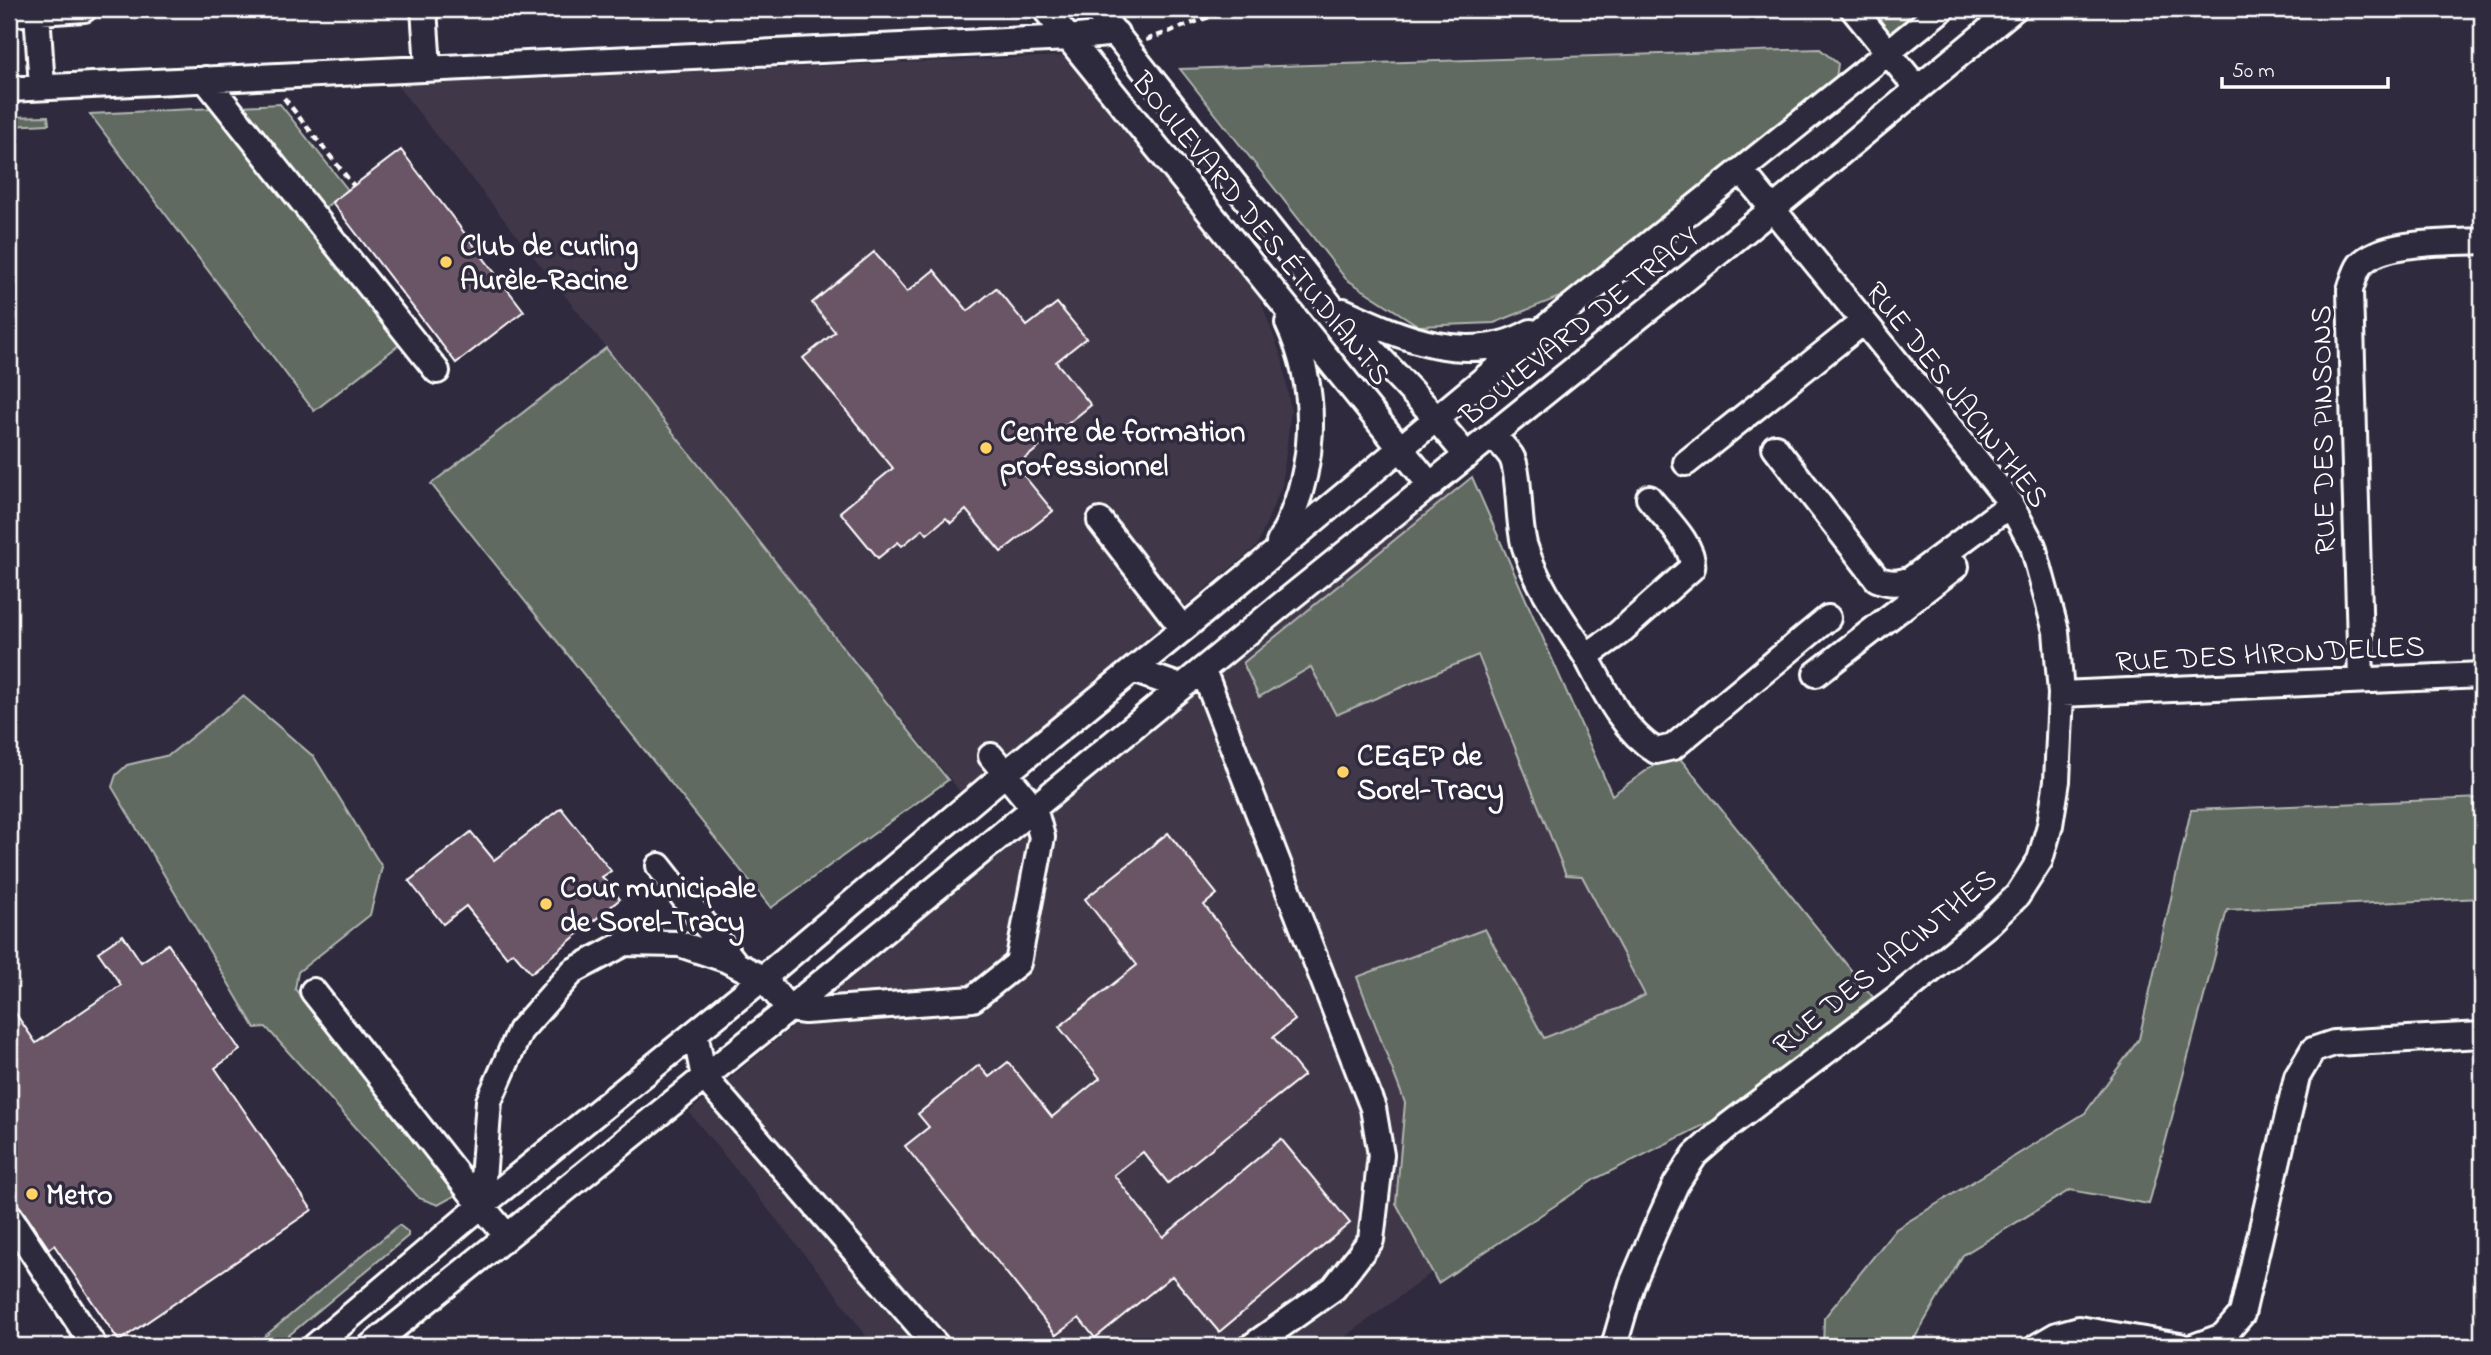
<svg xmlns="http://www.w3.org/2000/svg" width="2491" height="1355" viewBox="0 0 2491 1355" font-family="'Indie Flower',sans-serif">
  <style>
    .built { fill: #413749 }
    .green { fill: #606b60; stroke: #b0b5b0; stroke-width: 2 }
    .building { fill: #6b5466; stroke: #fff; stroke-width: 2 }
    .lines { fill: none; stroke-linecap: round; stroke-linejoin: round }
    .minor-casing { stroke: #fff; stroke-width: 30 }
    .path { stroke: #fff; stroke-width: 4.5; stroke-dasharray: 7 5; stroke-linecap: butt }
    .minor { stroke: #2f2a3d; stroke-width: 24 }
    .poi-dot { fill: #ffd166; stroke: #2f2a3d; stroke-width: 2.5 }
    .labels { text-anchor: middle; stroke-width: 7; stroke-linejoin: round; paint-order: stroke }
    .street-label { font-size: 30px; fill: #fff; stroke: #2f2a3d }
    .poi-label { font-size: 30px; font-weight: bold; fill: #fff; stroke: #2f2a3d; text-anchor: start }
  </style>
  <rect width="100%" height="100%" fill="#2f2a3d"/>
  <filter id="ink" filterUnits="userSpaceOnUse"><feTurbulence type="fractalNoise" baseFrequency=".0143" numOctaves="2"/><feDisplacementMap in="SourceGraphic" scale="14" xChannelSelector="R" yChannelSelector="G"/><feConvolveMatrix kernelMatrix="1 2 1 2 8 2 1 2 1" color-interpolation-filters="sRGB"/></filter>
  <g filter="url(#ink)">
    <!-- built -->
    <path class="built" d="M1064 56 1260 299 1282 358 1291 411 1282 485 1257 546 961 793 396 84Z
      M1452 483 1717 1061 1333 1346H873L831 1287 689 1112Z"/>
    <!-- green -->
    <path class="green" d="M1867 9H1929L1890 40Z
      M1820 49 1838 64 1836 78 1577 290 1494 323 1419 326 1346 279 1180 69Z
      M280 104 348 190 323 209 241 106Z
      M214 108 399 345 314 411 90 114Z
      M48 116 49 124 9 126V117Z
      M606 348 948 780 771 908 431 484Z
      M1472 477 1612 795 1674 751 1873 997 1724 1115 1595 1179 1438 1283 1396 1203 1405 1103 1357 977 1485 929 1544 1038 1620 1008 1645 995 1582 876 1566 875 1478 655 1336 715 1311 667 1259 697 1243 663Z
      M243 696 314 757 382 867 370 915 298 972 295 989 458 1194 438 1205 419 1198 266 1027 255 1028 112 787 116 775 127 765 169 755Z
      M2482 798V898L2227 910 2149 1204 2070 1190 1963 1255 1910 1346H1823L1824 1318 1896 1229 2085 1113 2139 1039 2191 810Z
      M399 1225 408 1232V1236L276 1346H253Z"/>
    <!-- building -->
    <path class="building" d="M401 150 524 311 456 363 332 202Z
      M874 252 907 292 934 270 968 311 996 288 1027 326 1057 303 1086 338 1056 362 1091 405 1016 466 1053 511 1001 552 966 510 951 523 946 518 927 534 923 529 902 546 898 542 878 558 840 512 893 468 803 358 835 332 812 303Z
      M561 808 611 871 602 877 620 899 531 973 513 952 507 957 466 906 443 924 409 881 471 832 494 860Z
      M1168 833 1217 894 1204 905 1295 1020 1273 1037 1304 1075 1168 1183 1143 1152 1114 1175 1163 1237 1281 1139 1350 1223 1219 1332 1172 1276 1095 1338 1079 1318 1056 1335 905 1146 929 1127 918 1114 979 1065 989 1077 1008 1062 1052 1117 1100 1078 1059 1027 1137 965 1085 899Z
      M123 935 141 962 168 944 240 1050 215 1068 312 1210 119 1341 54 1245 49 1249 21 1208 16 1203 9 1201 17 1195 9 1182V1004L36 1043 121 985 98 952Z"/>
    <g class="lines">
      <defs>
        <path id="minor" d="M424 9 428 67
          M1045 9 1431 486
          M1096 9 1331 306 1426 407 1467 456
          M1853 9 1917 88
          M37 12 42 87
          M9 14 84 9
          M205 79 437 371
          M9 89 1068 38 1116 33
          M1343 311C1402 338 1469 367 1531 332
          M1493 435C1499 442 1506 449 1511 456 1521 472 1517 524 1525 547 1537 586 1564 622 1586 656L1619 633 1692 568C1696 546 1662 515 1649 498
          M1775 447 1877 579C1890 584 1898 584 1911 579L2010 505
          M1686 463 1863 322
          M1100 521 1183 629
          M1279 543C1316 474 1321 394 1288 323
          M1586 656C1604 690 1622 730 1656 751L1673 747 1828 618
          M1133 670 1181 687
          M1203 670 1373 1108 1381 1155 1371 1240 1334 1288 1252 1346
          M1816 674 1956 566
          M2361 680 2350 290C2353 282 2355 272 2360 265 2381 240 2452 243 2482 241
          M2061 694 2482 675
          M659 866 736 964
          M313 991 476 1199 506 1235
          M695 1033 704 1077 937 1346
          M481 1206 489 1101 520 1031 573 971 625 943 680 944 725 959 763 978 789 1009 805 1011 973 999 1018 963 1042 837 1034 808 991 756
          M9 1216 94 1346
          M315 1346 481 1206 763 978 1006 773 1183 629 1562 314 1942 9
          M371 1346 789 1009 1285 602 1774 208 2014 9
          M1614 1346 1632 1284 1654 1232 1676 1184 1695 1155 1729 1125 1903 993 1989 923 2017 896 2040 860 2050 825 2057 781 2061 694 2056 631 2033 546 2007 498 1741 170
          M2038 1346 2057 1335 2079 1329 2180 1346
          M2196 1346 2223 1336 2242 1314 2297 1077 2313 1050 2334 1043 2482 1035"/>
      </defs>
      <!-- minor casing -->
      <use href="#minor" class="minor-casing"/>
      <!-- path -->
      <path class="path" d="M1146 40 1231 9
        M284 98 354 186"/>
      <!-- minor -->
      <use href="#minor" class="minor"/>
    </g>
  </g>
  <!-- markers -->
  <g class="poi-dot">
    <circle cx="446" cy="262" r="7"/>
    <circle cx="986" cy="448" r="7"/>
    <circle cx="1343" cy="772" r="7"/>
    <circle cx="546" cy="904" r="7"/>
    <circle cx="32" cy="1194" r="7"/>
  </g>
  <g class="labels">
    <!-- street labels -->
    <g class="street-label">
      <text transform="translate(1262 228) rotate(51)" y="10">BOULEVARD DES ÉTUDIANTS</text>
      <text transform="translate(1579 325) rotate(-39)" y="10">BOULEVARD DE TRACY</text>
      <text transform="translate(1958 394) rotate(52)" y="10">RUE DES JACINTHES</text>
      <text transform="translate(2322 430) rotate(-91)" y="10">RUE DES PINSONS</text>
      <text transform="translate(2270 653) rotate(-3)" y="10">RUE DES HIRONDELLES</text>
      <text transform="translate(1884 961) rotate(-39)" y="10">RUE DES JACINTHES</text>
    </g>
    <!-- poi labels -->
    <g class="poi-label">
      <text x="460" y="255">Club de curling<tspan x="460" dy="34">Aurèle-Racine</tspan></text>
      <text x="1000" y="441">Centre de formation<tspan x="1000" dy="34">professionnel</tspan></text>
      <text x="1357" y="765">CEGEP de<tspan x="1357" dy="34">Sorel-Tracy</tspan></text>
      <text x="560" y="897">Cour municipale<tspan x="560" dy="34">de Sorel-Tracy</tspan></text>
      <text x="46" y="1204">Metro</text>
    </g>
  </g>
  <!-- margin -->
  <rect width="2491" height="1355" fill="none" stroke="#2f2a3d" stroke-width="35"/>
  <rect x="18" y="18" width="2456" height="1320" fill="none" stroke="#fff" stroke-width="2.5" filter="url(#ink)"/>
  <!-- scale -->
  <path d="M2222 77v10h166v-10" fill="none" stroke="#ffffff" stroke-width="3.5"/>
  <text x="2232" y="77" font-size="21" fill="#ffffff" stroke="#2f2a3d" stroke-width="5" paint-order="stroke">50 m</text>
</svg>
